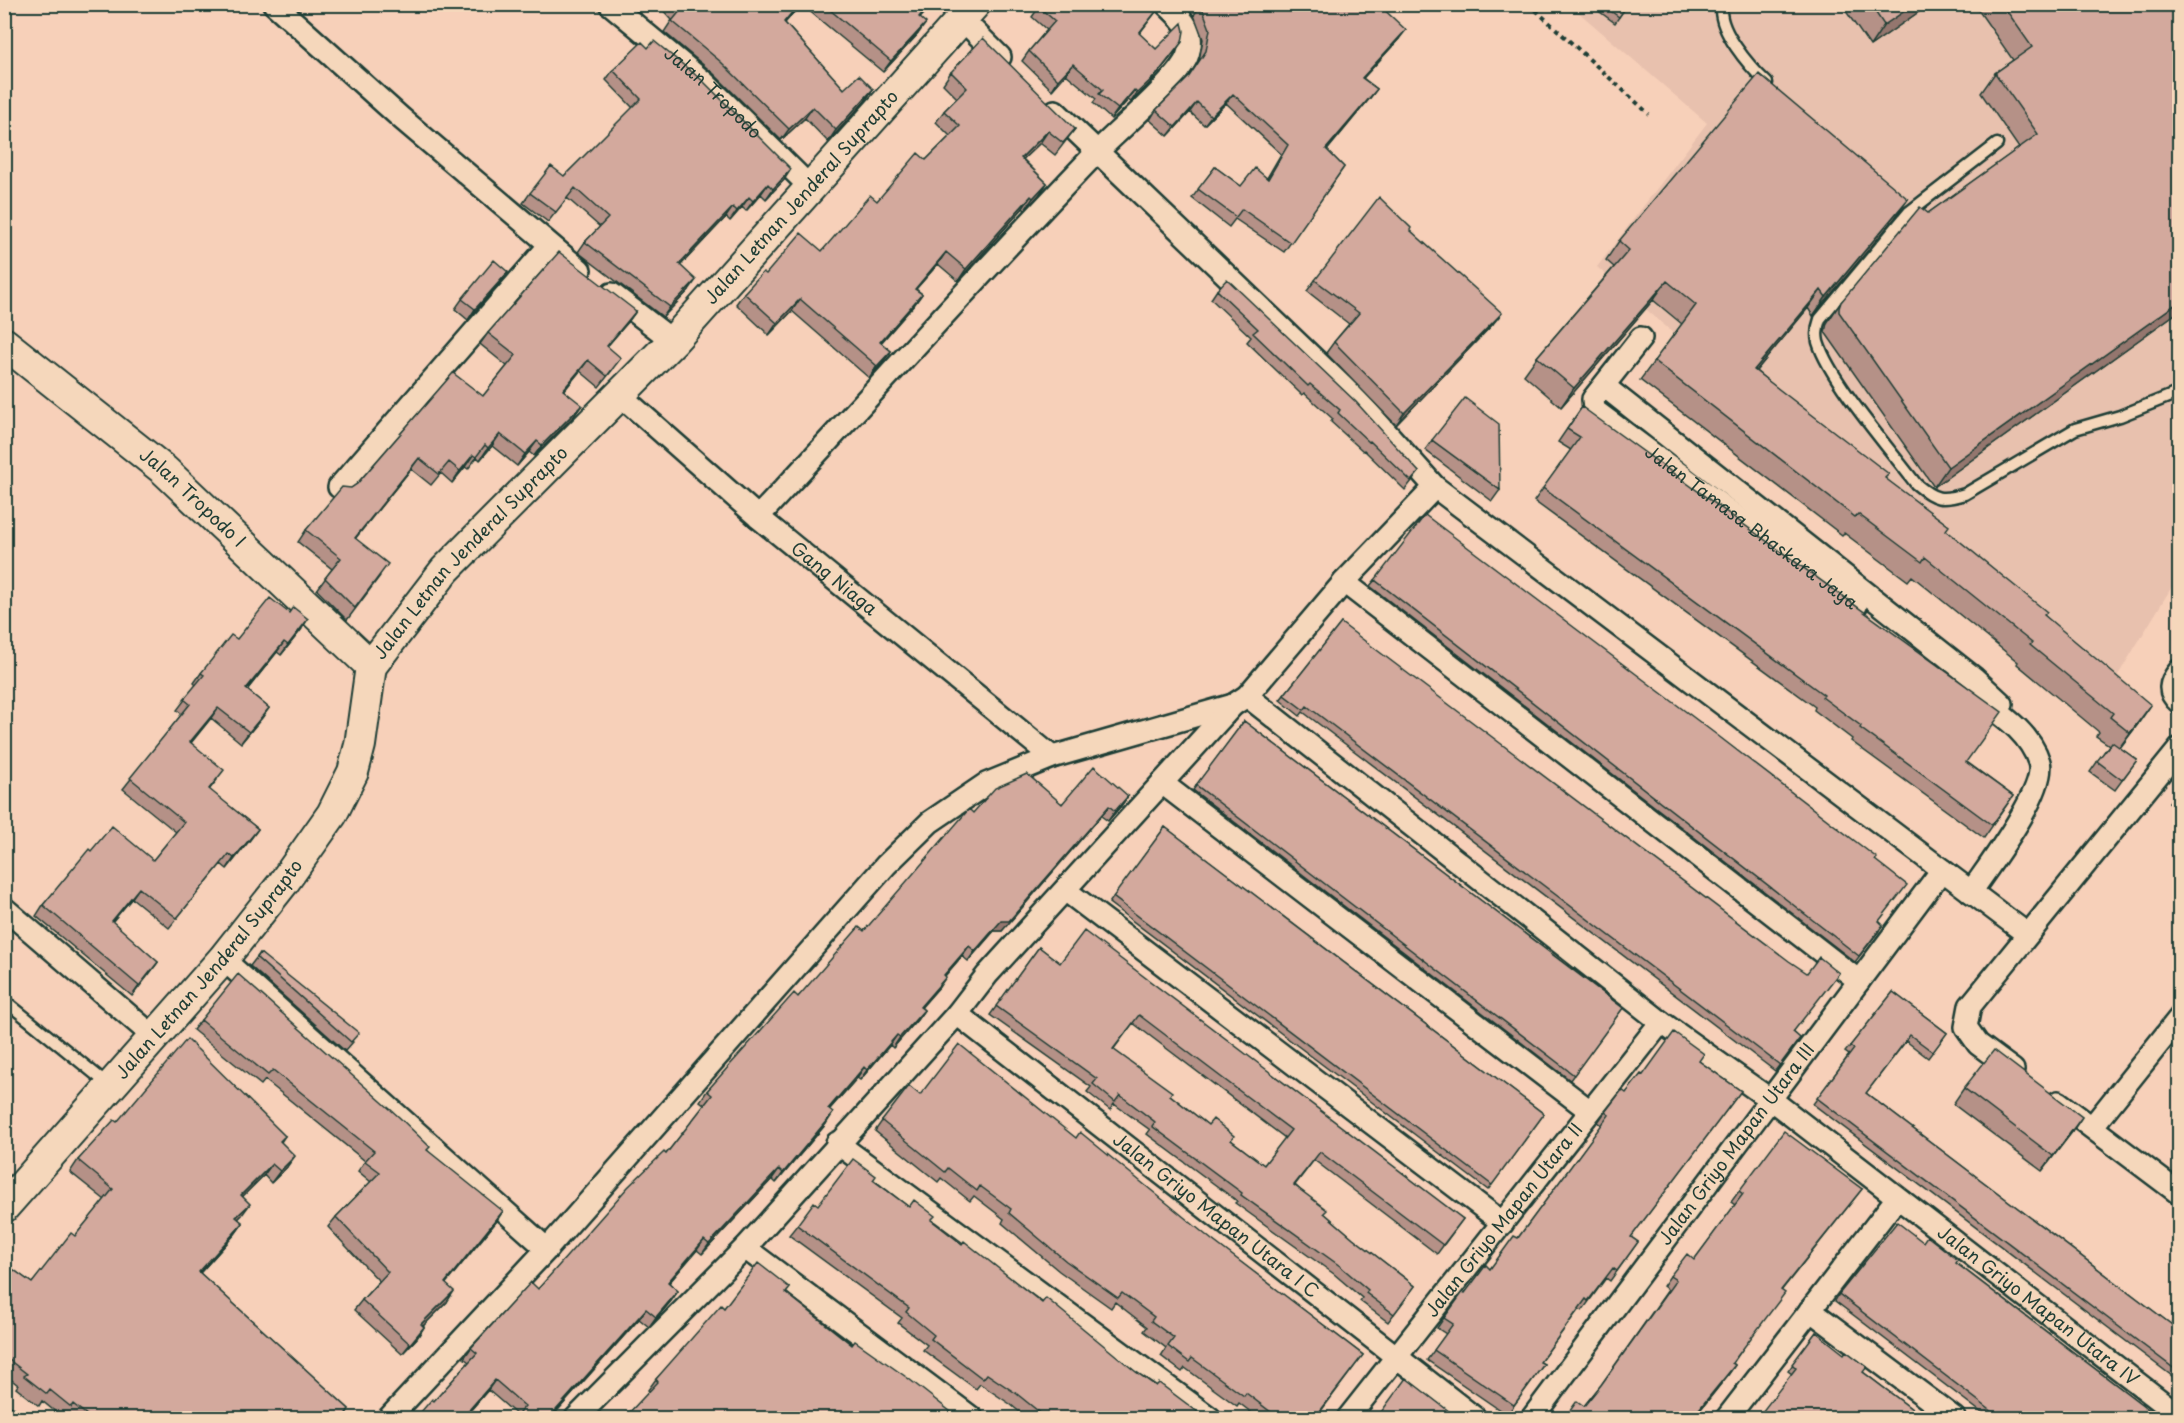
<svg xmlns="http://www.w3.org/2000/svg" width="2184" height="1423" viewBox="0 0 2184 1423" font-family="'Playpen Sans',sans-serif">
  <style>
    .built { fill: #e8c1ae }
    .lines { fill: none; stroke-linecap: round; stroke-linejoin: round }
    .lane-casing { stroke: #1f3d34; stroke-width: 15 }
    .street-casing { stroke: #1f3d34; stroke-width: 26 }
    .secondary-casing { stroke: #1f3d34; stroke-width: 34 }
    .path { stroke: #1f3d34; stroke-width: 4; stroke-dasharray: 4.5 4.5; stroke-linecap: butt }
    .lane { stroke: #f5d7bb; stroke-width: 10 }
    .street { stroke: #f5d7bb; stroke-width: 21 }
    .secondary { stroke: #f5d7bb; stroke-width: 30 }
    .wall { fill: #b59187; stroke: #1f3d34; stroke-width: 1.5; fill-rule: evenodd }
    .shaded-wall { fill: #94766e; stroke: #1f3d34; stroke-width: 1.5 }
    .building { fill: #d3a99d; stroke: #1f3d34; stroke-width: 1.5; fill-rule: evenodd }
    .labels { text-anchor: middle; stroke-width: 6; stroke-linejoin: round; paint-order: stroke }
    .street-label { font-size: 18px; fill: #1f3d34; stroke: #f5d7bb }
  </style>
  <rect width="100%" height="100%" fill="#f7d0b9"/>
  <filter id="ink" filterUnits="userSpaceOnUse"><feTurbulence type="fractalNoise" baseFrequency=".0167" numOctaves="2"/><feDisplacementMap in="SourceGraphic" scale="12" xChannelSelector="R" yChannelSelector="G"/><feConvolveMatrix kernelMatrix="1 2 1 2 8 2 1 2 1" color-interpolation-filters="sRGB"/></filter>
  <g filter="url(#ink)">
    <!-- built -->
    <path class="built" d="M1570 5H2179V575L2101 703 1597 267 1707 123Z"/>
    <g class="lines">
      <defs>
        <path id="lane" d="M1722 4C1715 28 1751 68 1767 83
          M1997 144 1909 212 1820 319C1817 327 1816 333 1818 342 1830 381 1890 449 1916 484 1935 500 1941 501 1965 494L2075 429 2120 416 2180 392
          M4 1000 110 1086"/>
        <g id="street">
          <path d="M274 4 401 118 580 270"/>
          <path id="s1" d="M610 4 704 82 811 188"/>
          <path d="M963 20 1000 57"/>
          <path d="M1055 111 1359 402 1435 487 2027 934"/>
          <path d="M612 294 673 341"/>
          <path id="s2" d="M1641 338 1593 399 1594 410 1856 606"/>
          <path d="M1604 386 1974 678 2002 704"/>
          <path id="s3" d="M620 395 758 517 1052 757"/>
          <path d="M339 487 549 246"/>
          <path d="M758 517C871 396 981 272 1096 153 1117 131 1177 81 1187 57 1197 31 1184 21 1166 4"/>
          <path d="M1344 582 1859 981"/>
          <path d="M2180 670C2169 683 2167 692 2180 703"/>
          <path id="s4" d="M1247 696 1661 1022 1778 1105 2180 1416"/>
          <path d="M1162 783 1590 1111"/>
          <path d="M1065 890 1503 1223"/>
          <path d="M1971 892C1987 868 2048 789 2039 762 2030 733 2002 715 1979 698"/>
          <path d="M4 908 154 1037"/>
          <path d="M223 959 547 1249"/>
          <path id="s5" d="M957 1014 1475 1418"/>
          <path d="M2013 1070 1978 1044 1966 1027 1970 1006 2180 748"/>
          <path d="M2058 1102 2180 1194"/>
          <path d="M2092 1127 2180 1017"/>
          <path d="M837 1143 1210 1418"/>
          <path d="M745 1248 972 1418"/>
          <path d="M1810 1310 1954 1418"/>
          <path d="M4 1417 7 1418"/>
          <path d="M389 1418 547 1249 886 865 930 822 986 784 1052 757 1233 705"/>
          <path d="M576 1418 745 1248 957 1014 987 975 1233 705 1247 696 1344 582 1435 487"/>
          <path id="s6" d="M1348 1418 1661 1022"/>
          <path id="s7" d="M1532 1418 1942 870"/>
          <path d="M1727 1418 1897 1198"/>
        </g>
        <g id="secondary">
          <path id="s8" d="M4 343 164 470 371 666"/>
          <path id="s9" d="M4 1207 223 959 284 882 332 814 353 772 360 745 371 666 445 570 673 341 975 4"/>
        </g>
      </defs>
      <!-- lane casing -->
      <use href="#lane" class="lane-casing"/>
      <!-- street casing -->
      <use href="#street" class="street-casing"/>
      <!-- secondary casing -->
      <use href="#secondary" class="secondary-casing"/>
      <!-- path -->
      <path class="path" d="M1529 4 1649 114"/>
      <!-- lane -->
      <use href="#lane" class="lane"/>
      <!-- street -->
      <use href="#street" class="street"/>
      <!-- secondary -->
      <use href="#secondary" class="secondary"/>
    </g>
    <!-- wall -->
    <path class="wall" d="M663 4H801L785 23 844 89H873L865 101 828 142 805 118 781 140 713 73 664 32 672 20 661 8Z
      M801 4H933L920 18 918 34 883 72Z
      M1162 4 1139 34 1156 49 1175 52 1150 83 1131 102 1128 100 1111 119 1093 103 1096 99 1066 74 1052 90 1022 61 1029 51 1047 30 1032 17 1039 7Z
      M1201 4 1399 39 1363 78 1377 89 1370 98 1327 150 1344 167 1284 252 1235 219 1229 227 1192 198 1215 167 1241 186 1267 178 1281 154 1226 103 1204 125 1190 112 1168 136 1150 120 1156 110 1187 78 1199 61 1203 39 1194 15Z
      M1589 4H1628L1615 23Z
      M1841 4H1930L1870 46Z
      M1974 4H2180V321L2175 314 1934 487 1825 332 1827 323 1841 302 1928 213 2019 148 1981 93 1995 73 2013 60Z
      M613 70 784 180 766 199 761 194 746 211 742 207 730 221 726 217 680 266 689 290 663 317 578 252 585 242 600 227 567 198 548 222 523 203 530 193 564 176 633 108 606 80Z
      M951 72 1075 129 1055 155 1040 143 1023 159 1047 183 1039 195 1025 210 1023 208 958 281 938 264 916 289 922 294 914 305 881 343 891 351 882 363 869 378 792 311 769 335 736 304 744 293 766 274 822 251 877 201 926 160 950 136 936 122 944 111 957 98 943 84Z
      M1908 199 1895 218 1813 316 1808 308 1756 371 1885 478 2044 615 2138 724 2120 748 2137 760 2115 790 2090 772 2109 745 2096 736 2099 732 2017 664 2018 662 1912 576 1908 581 1844 533 1842 535 1640 380 1682 324 1653 300 1561 407 1524 375 1537 357 1614 267 1606 260 1619 241Z
      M1410 230 1493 324 1396 425 1326 353 1334 342 1349 324 1307 291 1315 280Z
      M508 272 500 282 468 320 455 309 462 299Z
      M1217 290 1419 472 1405 490 1364 450 1363 451 1331 422 1333 419 1304 393 1302 395 1247 342 1251 337 1211 299Z
      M636 311 628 322 607 346 613 369 599 387 580 371 564 391 574 416 534 456 529 452 517 466 492 446 480 460 477 457 468 469 465 467 452 483 441 473 431 485 411 469 355 538 380 576 347 620 317 590 332 569 298 542 306 530 351 488 483 396 507 366 480 344 488 333Z
      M1582 407 1967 762 2013 796 1984 838 1851 741 1852 739 1814 710 1815 707 1534 501 1571 450 1558 442Z
      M1432 440 1500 490 1492 501 1425 450Z
      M1375 580 1875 860 1879 931 1855 962 1370 586Z
      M1341 623 1800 1038 1775 1071 1303 712 1300 716 1280 700Z
      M301 630 281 655 277 652 247 690 269 708 241 743 211 718 191 743 217 780 209 790 258 829 227 869 221 864 169 928 132 898 112 922 158 962 132 996 36 916 43 905 91 851 153 860 176 832 123 789 182 714 177 710 196 685 194 683 201 673 237 639Z
      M1244 721 1623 1008 1570 1080 1193 790Z
      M2180 788V810L2169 802Z
      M1128 796 1121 806 1108 821 1101 816 1002 931H994L968 961 962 956 945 976 939 987 921 1007 924 1010 917 1020 893 1048 890 1045 860 1080 857 1078 829 1110 826 1124 776 1183 772 1179 702 1254 697 1250 669 1283 678 1291 671 1301 653 1322 649 1327 639 1319 550 1419H514L517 1415 488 1390 463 1419 434 1401 469 1362 464 1358 471 1348 538 1289 666 1154 705 1105 700 1101 707 1091 798 997 864 931 973 813Z
      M1165 827 1544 1114 1488 1190 1109 903Z
      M1039 947 1060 963 1463 1219 1437 1254 1314 1160 1295 1185 1324 1213 1353 1238 1415 1286 1388 1322 1360 1301 1362 1298 1334 1274 1235 1203 1237 1201 1147 1134 1150 1130 1114 1104 1110 1110 1087 1092 1091 1087 990 1015ZM1133 1023 1285 1138 1264 1165 1231 1140 1208 1125 1113 1050Z
      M260 953 353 1042 345 1051 250 966Z
      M1893 992 1947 1033 1928 1058 1906 1041 1866 1093 2180 1331V1382L1813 1104 1849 1055 1845 1052 1850 1046Z
      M201 1020 427 1150 496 1222 446 1283 447 1302 423 1326 424 1327 417 1338 402 1354 354 1310 362 1300 379 1281 328 1227 336 1217 371 1182 358 1171 365 1161 265 1080 261 1085 193 1030Z
      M1699 1061 1741 1091 1631 1237 1638 1242 1610 1281 1606 1278 1582 1311 1579 1309 1540 1362 1544 1364 1507 1415 1427 1360 1446 1334 1437 1328 1454 1303 1490 1269 1518 1238 1602 1125 1598 1122 1605 1112 1626 1093 1643 1075Z
      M1964 1088 2072 1132 2042 1171 1953 1104Z
      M920 1095 1076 1138 1363 1355 1315 1419H1260L1239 1403 1237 1406 1185 1368 1182 1372 1161 1356 1166 1348 1144 1331 1147 1327 1115 1302 1111 1308 1059 1271 1002 1223 1004 1219 974 1196 970 1201 941 1178 938 1182 875 1131 882 1121Z
      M117 1122 285 1136 281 1142 287 1167 271 1183 264 1175 243 1196 242 1215 238 1219 243 1223 235 1234 200 1273 349 1409 343 1419H69L65 1416 63 1418 42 1401 39 1406 16 1388 18 1385 4 1374V1263L32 1283 75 1236 105 1200 70 1172 78 1160Z
      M874 1180 909 1207 932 1220 1136 1372 1207 1419H1028L1010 1404 980 1384 976 1389 923 1350 927 1345 898 1323 902 1318 789 1235 797 1225Z
      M1862 1189 1781 1291 1733 1363 1735 1365 1728 1375 1693 1419H1564L1584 1406 1601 1385 1668 1290 1663 1286 1670 1276 1694 1260 1735 1205 1731 1202 1739 1191Z
      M1923 1242 1956 1263 2161 1419H1990L1835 1301 1839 1294Z
      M787 1293 852 1345 960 1419H621L628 1414 650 1391 648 1390 656 1379 724 1308Z
      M1816 1332 1863 1372 1925 1419H1758L1792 1374 1788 1371Z"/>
    <!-- shaded-wall -->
    <path class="shaded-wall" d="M799 4H801L776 33 784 22Z
      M930 4H933L911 28 919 17Z
      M1915 4H1930L1870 46 1884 25Z
      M926 23 918 34 883 72 891 61Z
      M1406 30 1399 39 1355 87 1362 78Z
      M1182 42 1150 83 1131 102 1137 93Z
      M1073 64 1066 74 1052 90 1058 80Z
      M873 89 865 101 828 142 836 130Z
      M1377 89 1370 98 1320 159 1326 149Z
      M1134 90 1128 100 1111 119 1118 109Z
      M1233 94 1226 103 1204 125 1211 116Z
      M1197 102 1190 112 1168 136 1175 127Z
      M813 107 805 118 781 140 789 129Z
      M1048 131 1040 143 1013 169 1021 158Z
      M791 169 784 180 766 199 773 189Z
      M1047 183 1039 195 1025 210 1033 198Z
      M768 184 761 194 746 211 753 201Z
      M1031 196 1023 208 958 281 966 269Z
      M749 197 742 207 730 221 737 211Z
      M1908 199 1895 218 1813 316 1826 297Z
      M733 207 726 217 672 274 679 264Z
      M946 252 938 264 906 300 915 289Z
      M508 272 500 282 468 320 475 309Z
      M696 280 689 290 663 317 670 307Z
      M1667 281 1653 300 1561 407 1574 388Z
      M1821 290 1808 308 1741 389 1754 370Z
      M922 294 914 305 871 353 880 342Z
      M800 299 792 311 769 335 777 323Z
      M2180 301V307L2175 314 1934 487 1948 467Z
      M636 311 628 322 598 357 607 346Z
      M1502 313 1493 324 1396 425 1404 413Z
      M891 351 882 363 869 378 877 366Z
      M588 360 580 371 555 401 563 390Z
      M582 405 574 416 534 456 542 445Z
      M500 434 492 446 480 460 488 448Z
      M537 441 529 452 517 466 525 454Z
      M473 455 465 467 452 483 460 471Z
      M419 458 411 469 347 549 355 538Z
      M308 619 301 630 281 655 288 645Z
      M284 642 277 652 239 700 246 689Z
      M2151 705 2138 724 2117 751 2130 733Z
      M218 708 211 718 183 752 190 742Z
      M269 708 262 718 241 743 249 732Z
      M1128 796 1121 806 1108 821 1115 811Z
      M1109 806 1101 816 1002 931H994L968 961 975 951 1001 921Z
      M258 829 250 840 227 869 234 858Z
      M139 888 132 898 104 931 112 921Z
      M969 946 962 956 936 985 944 975Z
      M158 962 150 973 132 996 139 986Z
      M946 977 939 987 913 1017 920 1007Z
      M924 1010 917 1020 893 1048 900 1037Z
      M897 1035 890 1045 860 1080 867 1070Z
      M864 1067 857 1078 821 1119 828 1109Z
      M833 1113 826 1124 776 1183 783 1173Z
      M2082 1117 2072 1132 2042 1171 2053 1156Z
      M295 1156 287 1167 271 1183 280 1171Z
      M272 1164 264 1175 233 1206 241 1195Z
      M779 1169 772 1179 702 1254 709 1244Z
      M250 1204 242 1215 228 1229 236 1217Z
      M503 1211 496 1222 438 1293 445 1283Z
      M243 1223 235 1234 191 1283 199 1272Z
      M704 1240 697 1250 661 1292 668 1282Z
      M454 1291 447 1302 414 1335 421 1324Z
      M678 1291 671 1301 649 1327 656 1317Z
      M646 1309 639 1319 550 1419H548Z
      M424 1327 417 1338 402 1354 410 1344Z
      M1735 1365 1728 1375 1693 1419H1691Z
      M495 1380 488 1390 463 1419H461Z"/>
    <!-- building -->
    <path class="building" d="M676 4H799L784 22 844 89 859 75 873 89 836 130 813 107 789 129 721 62 672 21 681 10Z
      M823 4H930L919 17 926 23 891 61Z
      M1041 4H1162L1139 33 1156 49 1182 23 1184 31 1182 42 1157 74 1137 93 1134 90 1118 109 1099 94 1103 90 1073 64 1058 80 1029 51 1055 21 1039 7Z
      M1201 4H1378L1406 30 1362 78 1377 89 1326 149 1344 167 1291 243 1242 209 1236 217 1198 189 1215 167 1241 186 1255 168 1268 179 1288 145 1233 94 1211 116 1197 102 1175 127 1156 110 1188 78 1206 51 1210 29 1201 5Z
      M1601 4H1628L1619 17Z
      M1870 4H1915L1884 25Z
      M2002 4H2180V301L1948 467 1839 312V308L1841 302 1920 207 1928 213 2038 134 1995 73 2032 47Z
      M983 38 1075 129 1063 143 1048 131 1021 158 1047 183 1033 198 1031 196 966 269 946 252 915 289 922 294 880 342 891 351 877 366 800 299 777 323 744 293 763 272 766 274 801 233 822 251 870 195 877 201 918 153 926 160 960 126 944 111 967 88 951 72Z
      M654 41 703 81 791 169 773 189 768 184 753 201 749 197 737 211 733 207 679 264 696 280 670 307 585 242 608 218 575 188 556 212 530 193 551 166 564 176 641 99 613 70 642 42 648 48Z
      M1759 74 1908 199 1826 297 1821 290 1754 370 1889 474 1885 478 1949 526 1946 530 2047 612 2044 615 2151 705 2130 733 2110 717 2113 713 2030 645 2032 643 1925 557 1922 562 1858 514 1855 517 1654 361 1696 305 1667 281 1574 388 1537 357 1629 250 1619 241Z
      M1379 197 1411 228 1410 230 1502 313 1404 413 1334 342 1359 313 1315 280Z
      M559 252 636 311 607 346 621 358 607 376 588 360 563 390 582 405 542 445 537 441 525 454 500 434 488 448 485 445 476 457 473 455 460 471 449 462 439 474 419 458 355 538 388 564 355 608 325 578 341 558 306 530 342 487 351 488 357 484 453 373 483 396 516 355 488 333Z
      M494 260 508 272 475 309 462 299Z
      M1227 279 1356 402 1419 472 1411 481 1370 441 1369 442 1338 413 1340 410 1310 384 1308 386 1253 333 1258 329 1217 290Z
      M1465 398 1499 424 1500 490 1432 440Z
      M1582 407 2002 712 1966 762 2013 796 1992 825 1860 728 1861 726 1822 697 1824 695 1543 488 1580 437 1567 429Z
      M1425 515 1717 735 1877 858 1875 860 1907 885 1879 921 1883 925 1859 956 1375 580Z
      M270 598 289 613 293 607 308 619 288 645 284 642 246 689 269 708 249 732 218 708 190 742 224 770 209 789 258 829 234 858 229 854 177 918 139 888 112 921 158 962 139 986 43 905 89 849 91 851 112 826 153 860 184 822 130 778 190 704 184 699 204 675 201 673 231 635 237 639Z
      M1341 623 1789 961 1807 973 1819 957 1839 973 1793 1032 1800 1038 1780 1065 1307 706 1304 710 1284 695Z
      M1244 721 1623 1008 1574 1075 1196 785Z
      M2112 742 2137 760 2122 780 2097 761Z
      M1094 766 1128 796 1115 811 1109 806 1009 921H1001L975 951 969 946 944 975 946 977 920 1007 924 1010 900 1037 897 1035 867 1070 864 1067 828 1109 833 1113 783 1173 779 1169 709 1244 704 1240 668 1282 678 1291 656 1317 646 1309 548 1419H514L525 1406 495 1380 462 1418V1419H415L432 1399 434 1401 477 1353 471 1348 531 1282 538 1289 628 1187 664 1152 666 1154 712 1095 707 1091 729 1066 794 993 798 997 859 927 864 931 969 809 973 813 995 788 1027 774 1062 804Z
      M1165 827 1544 1114 1492 1185 1113 897Z
      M1084 931 1463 1219 1443 1245 1320 1152 1294 1185 1327 1210 1324 1213 1353 1238 1415 1286 1394 1314 1366 1293 1368 1290 1340 1266 1241 1195 1242 1193 1152 1126 1155 1122 1120 1095 1115 1102 1093 1084 1097 1079 996 1006 1039 947 1060 963ZM1139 1015 1291 1130 1264 1165 1231 1140 1234 1136 1213 1119 1208 1125 1170 1095 1172 1092 1113 1049Z
      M260 953 359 1033 351 1042 257 958Z
      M238 974 399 1117 430 1147 427 1150 503 1211 445 1283 454 1291 421 1324 424 1327 410 1344 362 1300 388 1272 336 1217 380 1172 365 1161 374 1151 273 1070 268 1075 201 1020Z
      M1893 992 1947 1033 1933 1052 1910 1035 1866 1093 2180 1331V1373L1817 1098 1854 1049 1850 1046Z
      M1674 1032 1704 1054 1699 1061 1741 1091 1631 1237 1638 1242 1617 1271 1613 1268 1588 1301 1586 1299 1540 1362 1544 1364 1514 1405 1434 1350 1453 1324 1444 1318 1463 1292 1465 1293 1486 1265 1490 1269 1514 1236 1518 1238 1609 1115 1605 1112 1622 1090 1626 1093 1641 1074 1643 1075Z
      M187 1039 285 1136 280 1141 295 1156 280 1171 272 1164 241 1195 250 1204 236 1217 243 1223 199 1272 349 1409 342 1419H92L73 1404 71 1407 50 1390 47 1394 24 1376 27 1374 4 1356V1263L32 1283 71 1233 75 1236 113 1189 78 1160 114 1120 117 1122Z
      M959 1044 1076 1138 1080 1132 1212 1240 1363 1355 1314 1419H1280L1246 1393 1244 1396 1192 1358 1189 1362 1168 1346 1174 1338 1151 1321 1154 1317 1122 1293 1118 1298 1066 1261 1009 1213 1011 1209 980 1186 977 1191 948 1168 945 1172 882 1121 909 1086 920 1095Z
      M1994 1050 2082 1117 2053 1156 1964 1088Z
      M1784 1131 1862 1189 1781 1290 1785 1293 1732 1363 1735 1365 1691 1419 1688 1417 1687 1419H1564L1577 1401 1584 1406 1601 1385 1676 1280 1670 1276 1687 1254 1694 1260 1743 1194 1739 1191Z
      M853 1159 876 1176 873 1180 909 1207 914 1200 935 1216 931 1220 962 1244 964 1241 1042 1303 1046 1298 1136 1372 1156 1386 1159 1383 1207 1419H1048L1017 1394 987 1374 983 1379 931 1339 934 1335 906 1312 909 1308 797 1225 814 1202 818 1205Z
      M1897 1222 1923 1242 1927 1236 1958 1260 1956 1263 2161 1419H2002L1839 1294Z
      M758 1263 790 1288 786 1293 852 1345 855 1341 909 1379 960 1419H774L773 1417 772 1419H621L627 1412 628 1414 658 1382 656 1379 721 1305 724 1308Z
      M1816 1332 1844 1354 1846 1351 1867 1367 1863 1372 1925 1419H1771L1762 1412 1796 1368 1792 1364Z
      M1406 1378 1459 1419H1376Z"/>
  </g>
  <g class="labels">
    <!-- street labels -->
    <g class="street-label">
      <text dy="6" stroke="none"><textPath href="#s1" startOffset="136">Jalan Tropodo</textPath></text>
      <text dy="6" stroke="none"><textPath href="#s9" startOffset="1304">Jalan Letnan Jenderal Suprapto</textPath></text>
      <text dy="6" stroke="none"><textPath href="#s8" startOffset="244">Jalan Tropodo I</textPath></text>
      <text dy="6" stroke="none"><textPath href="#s2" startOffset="285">Jalan Tamasa Bhaskara Jaya</textPath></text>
      <text dy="6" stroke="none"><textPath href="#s9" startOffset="818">Jalan Letnan Jenderal Suprapto</textPath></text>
      <text dy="6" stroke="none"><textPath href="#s3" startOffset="282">Gang Niaga</textPath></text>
      <text dy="6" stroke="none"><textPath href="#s9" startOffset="314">Jalan Letnan Jenderal Suprapto</textPath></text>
      <text dy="6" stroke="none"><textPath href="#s7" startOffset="342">Jalan Griyo Mapan Utara III</textPath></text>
      <text dy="6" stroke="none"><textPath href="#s5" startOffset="328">Jalan Griyo Mapan Utara I C</textPath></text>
      <text dy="6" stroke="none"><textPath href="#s6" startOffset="252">Jalan Griyo Mapan Utara II</textPath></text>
      <text dy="6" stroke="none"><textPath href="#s4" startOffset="999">Jalan Griyo Mapan Utara IV</textPath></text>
    </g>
  </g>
  <!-- margin -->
  <rect width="2184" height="1423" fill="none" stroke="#f5d7bb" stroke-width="24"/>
  <rect x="12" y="12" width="2160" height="1399" fill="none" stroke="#1f3d34" stroke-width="2" filter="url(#ink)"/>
</svg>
